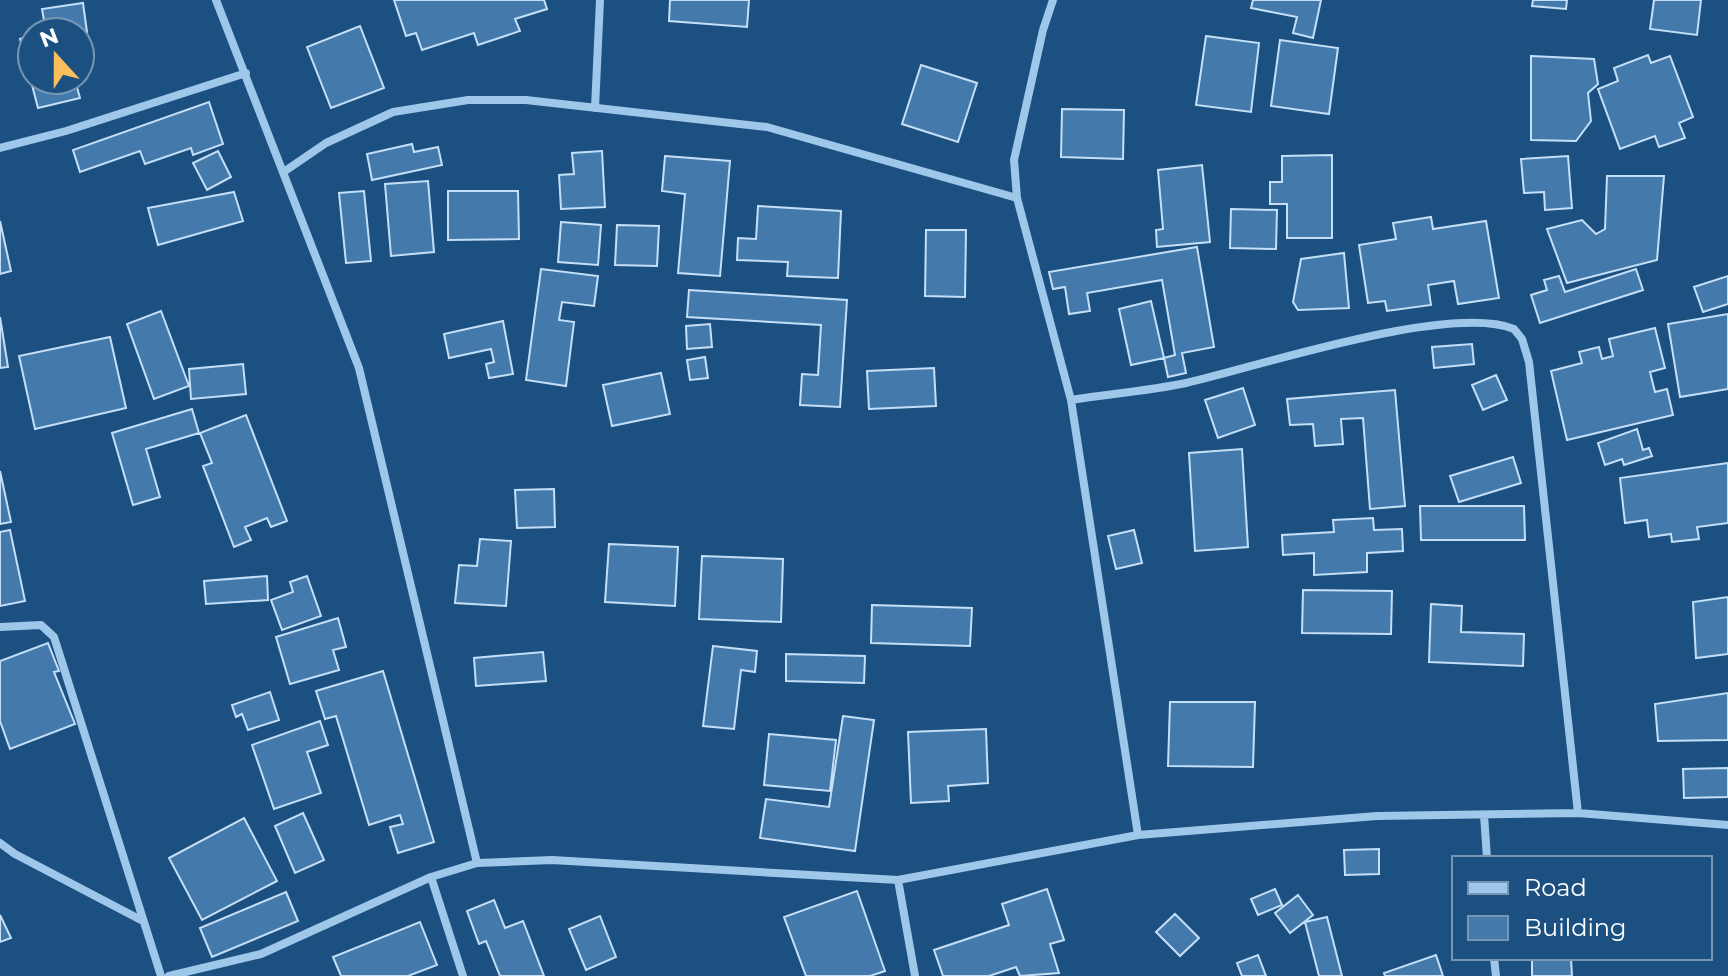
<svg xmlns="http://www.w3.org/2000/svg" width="1728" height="976" viewBox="0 0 1728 976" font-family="Montserrat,sans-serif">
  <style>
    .building { fill: #447aab; stroke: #c4dff7; stroke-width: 2 }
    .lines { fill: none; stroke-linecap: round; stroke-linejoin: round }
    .minor { stroke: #9fc7ea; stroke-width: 8 }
  </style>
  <rect width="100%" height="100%" fill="#1b5081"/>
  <!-- building -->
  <path class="building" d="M394 0H544L547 9 515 19 520 31 478 45 474 33 422 50 416 33 406 36Z
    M670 0H749L747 27 669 21Z
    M1253 0H1321L1313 38 1293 33 1297 17 1251 8Z
    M1533 0H1567L1566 9 1532 6Z
    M1654 0H1701L1697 35 1650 29Z
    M83 3 87 32H46L42 9Z
    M360 26 384 88 331 108 307 47Z
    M32 35V80H75L80 98 38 108 20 39Z
    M1206 36 1259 43 1251 112 1196 105Z
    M1280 40 1338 48 1329 114 1271 106Z
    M1648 55 1651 63 1670 56 1693 117 1679 123 1685 138 1659 147 1655 136 1620 149 1598 89 1618 81 1614 68Z
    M1531 56 1594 59 1598 84 1588 93 1591 121 1576 141 1531 140Z
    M921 65 977 83 958 142 902 124Z
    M209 102 223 144 193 155 191 148 145 164 140 151 80 172 73 150Z
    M1062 109 1124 110 1123 159 1061 157Z
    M412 144 414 152 438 147 442 165 372 180 367 154Z
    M218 151 231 177 207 190 193 163Z
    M602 151 605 207 561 209 559 175 574 174 572 153Z
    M1332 155V238H1287V204H1270V182H1282V156Z
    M665 156 730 161 720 276 678 273 685 194 662 191Z
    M1568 156 1572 208 1545 210 1544 192 1524 193 1521 159Z
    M1202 165 1210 242 1157 247 1156 230 1163 229 1158 170Z
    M1607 176H1664L1657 260 1567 283 1547 229 1582 220 1596 234 1605 229Z
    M428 181 434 252 391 256 385 184Z
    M364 191 371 261 346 263 339 193Z
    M448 191H518L519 239 448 240Z
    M234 192 243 221 158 245 148 208Z
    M758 206 841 211 838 278 787 276 788 262 737 260 738 238 756 239Z
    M1231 209 1277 210 1276 249 1230 248Z
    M1431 217 1433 229 1486 221 1499 298 1458 304 1454 281 1428 285 1431 305 1387 311 1385 301 1368 303 1359 245 1396 239 1393 223Z
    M0 221 11 271 0 274Z
    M561 222 601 225 598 265 558 262Z
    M617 225 659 226 657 266 615 265Z
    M926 230H966L965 297 925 296Z
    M1197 247 1214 347 1182 353 1186 373 1168 377 1164 358 1175 355 1162 280 1087 293 1090 311 1069 314 1065 287 1053 289 1049 272Z
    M1344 253 1349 308 1298 310 1293 302 1301 259Z
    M541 269 598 276 594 306 562 302 559 320 574 322 566 386 526 380Z
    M1636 269 1643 290 1540 323 1531 295 1547 290 1544 280 1559 276 1565 292Z
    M1728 276V304L1703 312 1694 287Z
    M689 290 847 300 840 407 800 405 802 374 818 375 821 325 687 317Z
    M1151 301 1164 358 1131 365 1119 309Z
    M161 311 189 386 154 399 127 324Z
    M1728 314V389L1680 397 1668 324Z
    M0 317 8 367 0 368Z
    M503 321 513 374 489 378 486 364 494 362 491 349 449 358 444 334Z
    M710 324 712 347 687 349 686 326Z
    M1655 328 1665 368 1650 372 1655 392 1667 389 1673 415 1567 440 1551 371 1582 363 1579 352 1599 347 1602 359 1613 356 1609 339Z
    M110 337 126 408 35 429 19 356Z
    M1472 344 1474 364 1434 368 1432 347Z
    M705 357 708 378 690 380 687 360Z
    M243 364 246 394 191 399 189 369Z
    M934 368 936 406 869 409 867 371Z
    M661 373 670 414 612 426 603 385Z
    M1496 375 1507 400 1483 410 1472 385Z
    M1243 388 1255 425 1218 438 1205 400Z
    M1395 390 1405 506 1370 509 1363 418 1341 419 1343 444 1315 446 1313 424 1290 425 1287 399Z
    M192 409 199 433 146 449 160 497 133 505 112 433Z
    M246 415 287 521 271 527 267 518 245 527 251 540 234 547 203 466 212 463 200 433Z
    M1637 429 1643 450 1649 448 1652 456 1624 465 1622 459 1605 465 1598 443Z
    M1242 449 1248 547 1195 551 1189 453Z
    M1513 457 1521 483 1459 502 1450 476Z
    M1728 463V523L1697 527 1699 539 1672 542 1671 534 1649 537 1647 520 1625 523 1620 478Z
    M0 471 11 522 0 524Z
    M554 489 555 527 517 528 515 490Z
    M1420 506H1524L1525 540H1421Z
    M1373 518 1374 530 1402 529 1403 551 1367 553V572L1314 575V553L1283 555 1282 535 1334 532 1333 520Z
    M10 530 25 601 0 606V532Z
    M1134 530 1142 563 1116 569 1108 536Z
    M480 539 511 541 506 606 455 603 459 565 477 566Z
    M609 544 678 547 675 606 605 602Z
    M702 556 783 559 781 622 699 619Z
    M267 576 268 600 206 604 204 581Z
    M307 576 321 616 282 630 271 600 293 592 290 582Z
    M1303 590 1392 591 1391 634 1302 633Z
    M1728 597V654L1696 658 1693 602Z
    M1431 604 1462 606 1461 632 1524 634 1523 666 1429 662Z
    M872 605 972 608 970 646 871 643Z
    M338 618 346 647 333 650 339 670 290 684 276 637Z
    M48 643 59 671 54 672 75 724 10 749 0 721V661Z
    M713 646 757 651 755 672 741 670 734 729 703 726Z
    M543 652 546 681 476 686 474 658Z
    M786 654 865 656 864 683 786 681Z
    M383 671 434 842 398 853 390 827 403 824 400 815 369 825 336 716 325 719 316 691Z
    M270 692 279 720 248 730 242 714 236 717 232 705Z
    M1728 693V740L1658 741 1655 704Z
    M1170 702H1255L1253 767 1168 766Z
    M843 716 874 720 855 851 760 838 766 799 829 807Z
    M320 721 328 745 307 752 321 793 274 809 252 745Z
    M986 729 988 783 948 786 949 801 911 803 908 732Z
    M769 734 836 740 830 791 764 785Z
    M1728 768V797L1684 798 1683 769Z
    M303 813 324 860 295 873 275 826Z
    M244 818 277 881 202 920 169 858Z
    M1379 849V874L1345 875 1344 850Z
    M1047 889 1064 940 1050 944 1059 973 1020 976 1016 967 989 976H943L934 950 1009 925 1002 904Z
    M1275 889 1282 905 1258 915 1251 899Z
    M857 891 885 971 870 976H806L784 917Z
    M286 892 298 921 212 957 200 928Z
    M1298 895 1313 915 1290 933 1275 913Z
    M494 900 505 928 523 921 544 976H500L486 941 479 944 467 911Z
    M1175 914 1199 938 1180 956 1156 932Z
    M0 915 11 938 0 942Z
    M600 916 616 957 586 970 569 929Z
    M1327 917 1342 976H1319L1305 922Z
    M420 922 437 965 408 976H341L333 957Z
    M1258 955 1266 976H1242L1237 963Z
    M1436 955 1443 976H1385L1384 973Z
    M1532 958H1571L1572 976H1532Z"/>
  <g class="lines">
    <!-- minor -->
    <path class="minor" d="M216 0 359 368 477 863
      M1053 0 1043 30 1014 160 1017 198 1071 400 1138 835
      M595 108 600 0
      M0 148 66 131 246 73
      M285 171 326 143 393 112 468 100H526L767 127 1017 198
      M1071 400C1109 394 1148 391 1186 383 1260 366 1449 303 1514 329L1522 339 1529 362 1578 813
      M0 627 41 625 54 637 161 976
      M1484 815 1487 858
      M0 843 15 854 141 920
      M431 877 463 976
      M898 880 915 976
      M1494 958 1496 976
      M169 976 261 954 431 877 477 863 552 860 898 880 1138 835 1377 816 1578 813 1728 825"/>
  </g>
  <!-- legend -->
  <rect x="1452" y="856" width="260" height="104" fill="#1b5081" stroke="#7696b3" stroke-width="2"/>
  <rect x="1468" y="882" width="40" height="12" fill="#9fc7ea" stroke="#7696b3" stroke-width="2"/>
  <text x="1524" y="896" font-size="24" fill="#ffffff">Road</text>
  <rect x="1468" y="916" width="40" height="24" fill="#447aab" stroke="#7696b3" stroke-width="2"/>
  <text x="1524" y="936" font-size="24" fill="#ffffff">Building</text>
  <!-- north arrow -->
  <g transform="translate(56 56) rotate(339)"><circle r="38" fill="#1b5081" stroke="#7696b3" stroke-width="2"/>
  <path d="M0-6L14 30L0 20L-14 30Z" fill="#fbc05c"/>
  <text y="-12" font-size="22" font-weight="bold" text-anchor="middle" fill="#ffffff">N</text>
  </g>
</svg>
